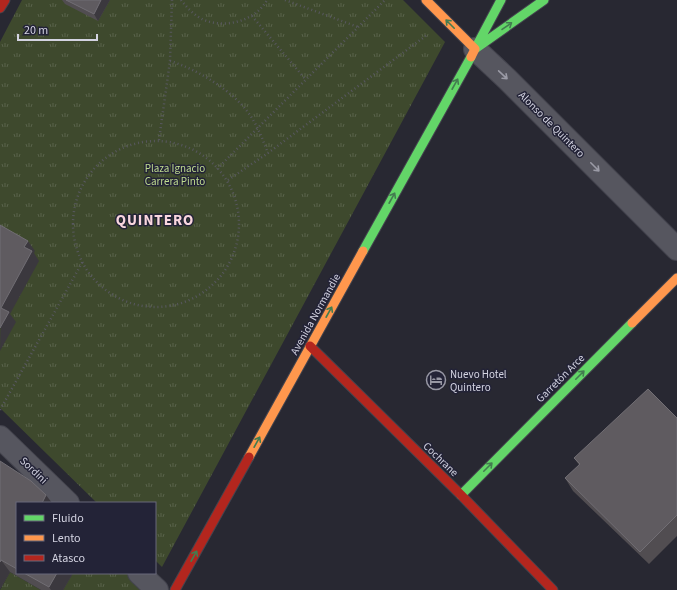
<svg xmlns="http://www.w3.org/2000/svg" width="677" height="590" viewBox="0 0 677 590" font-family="'Source Sans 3',sans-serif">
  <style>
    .park { fill: url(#park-tufts) }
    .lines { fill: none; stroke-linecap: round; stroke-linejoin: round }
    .street-casing { stroke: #44444e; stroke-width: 24 }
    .fast-casing { stroke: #44444e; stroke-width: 11 }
    .slow-casing { stroke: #44444e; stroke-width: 11 }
    .jam-casing { stroke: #44444e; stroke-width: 11 }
    .path { stroke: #58585f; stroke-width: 2.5; stroke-dasharray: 1 3; stroke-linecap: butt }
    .street { stroke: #56565f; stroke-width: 22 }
    .fast { stroke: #63d668; stroke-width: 9 }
    .slow { stroke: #ff974d; stroke-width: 9 }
    .jam { stroke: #b3261e; stroke-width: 9 }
    .wall { fill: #514d51 }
    .shaded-wall { fill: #3b383e }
    .building { fill: #5f5b60; stroke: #716e74 }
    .oneway { stroke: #437c50 }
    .oneway2 { stroke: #9b9ba6 }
    .labels { text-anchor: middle; stroke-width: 3; stroke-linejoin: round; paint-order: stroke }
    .street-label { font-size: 11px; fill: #d3d3e1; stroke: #232337 }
    .park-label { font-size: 11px; fill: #bfdb8f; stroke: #232337 }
    .poi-label { font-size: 11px; fill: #d3d3e1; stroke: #232337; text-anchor: start }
    .district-label { font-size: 15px; font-weight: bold; letter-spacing: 1px; fill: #f9d6de; stroke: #232337 }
  </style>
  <defs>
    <pattern id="park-tufts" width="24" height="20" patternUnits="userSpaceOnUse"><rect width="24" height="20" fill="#3e492d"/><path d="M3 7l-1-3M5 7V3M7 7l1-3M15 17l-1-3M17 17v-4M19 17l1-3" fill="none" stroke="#59624b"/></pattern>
  </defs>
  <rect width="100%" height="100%" fill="#282832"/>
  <!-- park -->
  <path class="park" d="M22 0H403L445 42 162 567 155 560V503H97L0 408V42Z
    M10 572 41 590H0Z
    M73 573H128L146 590H63Z"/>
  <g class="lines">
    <defs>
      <path id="street" d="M475 49 507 79 677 249
        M0 437 68 503
        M139 573 157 590"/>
      <path id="fast" d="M477 45 501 0
        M475 49 544 0
        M363 251 471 57
        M461 495 632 323"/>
      <path id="slow" d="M426 0 475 49 471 57
        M632 323 677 278
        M249 457 363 251"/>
      <path id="jam" d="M0 8 5 0
        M310 346 461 495 553 590
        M175 590 249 457"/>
    </defs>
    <!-- street casing -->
    <use href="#street" class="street-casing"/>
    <!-- fast casing -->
    <use href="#fast" class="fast-casing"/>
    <!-- slow casing -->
    <use href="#slow" class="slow-casing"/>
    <!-- jam casing -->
    <use href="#jam" class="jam-casing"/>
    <!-- path -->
    <path class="path" d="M181 0C188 9 197 18 207 21 228 28 256 20 267 0
      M285 0 358 27
      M252 16 306 80
      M170 61C196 69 230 89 247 111 257 124 262 138 268 153
      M159 140 170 61 172 0
      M73 224a83 83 0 1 1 166 0a83 83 0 1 1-166 0Z
      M217 169 385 0
      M228 180 268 153 427 35
      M0 410 83 261"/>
    <!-- street -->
    <use href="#street" class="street"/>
    <!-- fast -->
    <use href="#fast" class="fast"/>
    <!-- slow -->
    <use href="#slow" class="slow"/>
    <!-- jam -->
    <use href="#jam" class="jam"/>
  </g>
  <!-- wall -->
  <path class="wall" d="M62 0H110L98 21 65 4Z
    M677 418V536L649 564 573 491 565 478 579 465 574 458Z
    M0 461 17 503V573H73L63 590H41L10 572 0 589Z"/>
  <!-- shaded-wall -->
  <path class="shaded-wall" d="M101 0H110L98 21 94 14Z
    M28 241 35 251 34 253 39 261 10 314 16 322 0 351 1 308 24 247Z
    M46 495 52 503H42Z
    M1 560 10 572 0 589V562Z
    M57 573H73L63 590H51L49 587Z"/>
  <!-- building -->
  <path class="building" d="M66 0H101L94 14Z
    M0 225 28 241 24 247 32 251 1 308 9 312 0 328Z
    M648 389 677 418V515L640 552 565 478 580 464 574 458Z
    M0 461 31 481 46 495 42 503H17V569L1 560 0 562Z
    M24 573H57L49 587Z"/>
  <!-- one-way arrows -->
  <defs><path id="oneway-shaft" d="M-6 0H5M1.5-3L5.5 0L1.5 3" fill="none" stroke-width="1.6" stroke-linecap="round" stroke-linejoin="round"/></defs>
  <g class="oneway">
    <use href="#oneway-shaft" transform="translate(450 24) rotate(-135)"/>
    <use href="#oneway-shaft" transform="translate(507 26) rotate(-35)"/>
    <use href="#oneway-shaft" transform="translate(455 84) rotate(-61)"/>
    <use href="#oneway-shaft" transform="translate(392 198) rotate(-61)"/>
    <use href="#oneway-shaft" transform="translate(329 312) rotate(-61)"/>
    <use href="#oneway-shaft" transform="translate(580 375) rotate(-45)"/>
    <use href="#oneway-shaft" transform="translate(257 442) rotate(-61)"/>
    <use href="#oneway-shaft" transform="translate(488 467) rotate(-45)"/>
    <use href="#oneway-shaft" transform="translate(194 556) rotate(-61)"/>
  </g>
  <g class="oneway2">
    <use href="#oneway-shaft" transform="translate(503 75) rotate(43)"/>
    <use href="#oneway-shaft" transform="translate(595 167) rotate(45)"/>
  </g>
  <!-- icons -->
  <defs>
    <symbol id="hotel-ring" viewBox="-11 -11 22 22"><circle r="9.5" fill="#232337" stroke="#9797a4" stroke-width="1.5"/><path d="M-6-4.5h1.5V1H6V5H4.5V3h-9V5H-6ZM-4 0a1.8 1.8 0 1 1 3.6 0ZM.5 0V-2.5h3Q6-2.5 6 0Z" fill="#9797a4"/></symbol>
  </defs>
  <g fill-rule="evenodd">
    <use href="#hotel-ring" x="425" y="369" width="22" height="22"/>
  </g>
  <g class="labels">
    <!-- street labels -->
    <g class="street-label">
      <text transform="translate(552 124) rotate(45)" y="4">Alonso de Quintero</text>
      <text transform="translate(315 314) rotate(-61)" y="4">Avenida Normandie</text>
      <text transform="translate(560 378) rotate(-45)" y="4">Garretón Arce</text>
      <text transform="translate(441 459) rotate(44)" y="4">Cochrane</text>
      <text transform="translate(34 470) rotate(44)" y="4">Sordini</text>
    </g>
    <!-- park labels -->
    <g class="park-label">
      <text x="175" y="172">Plaza Ignacio<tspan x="175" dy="13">Carrera Pinto</tspan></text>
    </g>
    <!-- poi labels -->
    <g class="poi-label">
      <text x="450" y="378">Nuevo Hotel<tspan x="450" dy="13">Quintero</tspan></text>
    </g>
    <!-- district labels -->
    <g class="district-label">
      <text x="155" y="225">QUINTERO</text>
    </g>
  </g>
  <!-- legend -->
  <rect x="16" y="502" width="140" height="72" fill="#232337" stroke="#69697b"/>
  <rect x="24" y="515" width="20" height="6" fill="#63d668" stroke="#69697b"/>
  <text x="52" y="522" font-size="12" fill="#d3d3e1">Fluido</text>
  <rect x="24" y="535" width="20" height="6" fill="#ff974d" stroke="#69697b"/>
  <text x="52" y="542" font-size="12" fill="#d3d3e1">Lento</text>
  <rect x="24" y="555" width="20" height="6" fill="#b3261e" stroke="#69697b"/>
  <text x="52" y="562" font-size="12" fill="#d3d3e1">Atasco</text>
  <!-- scale -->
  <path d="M18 34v6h79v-6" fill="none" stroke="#d3d3e1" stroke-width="2"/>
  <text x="24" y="34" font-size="12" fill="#d3d3e1" stroke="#232337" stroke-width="3" paint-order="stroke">20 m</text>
</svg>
